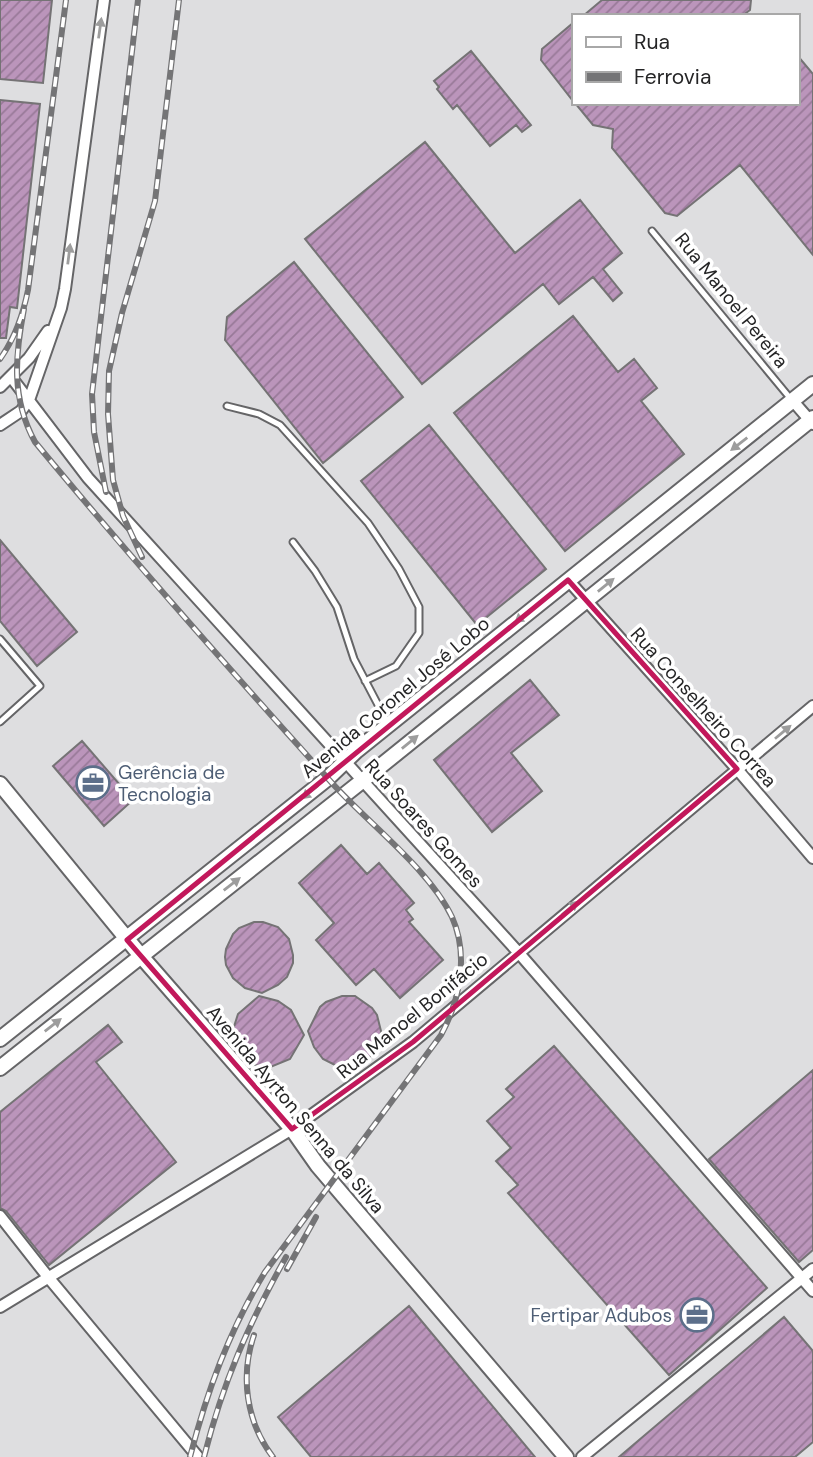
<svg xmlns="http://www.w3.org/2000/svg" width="813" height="1457" viewBox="0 0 813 1457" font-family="'DM Sans',sans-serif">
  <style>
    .building { fill: url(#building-hatch); stroke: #757375; stroke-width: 2 }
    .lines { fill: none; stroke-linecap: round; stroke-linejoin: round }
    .lane-casing { stroke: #656567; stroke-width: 9 }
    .street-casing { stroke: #656567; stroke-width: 14 }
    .secondary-casing { stroke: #656567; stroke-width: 18 }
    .lane { stroke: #fff; stroke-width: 5 }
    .street { stroke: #fff; stroke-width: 10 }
    .secondary { stroke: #fff; stroke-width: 14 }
    .rail-casing { stroke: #747476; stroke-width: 6 }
    .rail { stroke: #fff; stroke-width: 3.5; stroke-dasharray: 10; stroke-linecap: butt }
    .oneway { fill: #9d9d9d }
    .marked { fill: none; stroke: #c2185b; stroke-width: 5; stroke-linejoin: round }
    .labels { text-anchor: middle; stroke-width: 7; stroke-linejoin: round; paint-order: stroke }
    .street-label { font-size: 19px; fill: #252526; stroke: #fff }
    .service-label { font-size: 19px; fill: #4e5e75; stroke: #fff; text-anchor: start }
  </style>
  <defs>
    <pattern id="building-hatch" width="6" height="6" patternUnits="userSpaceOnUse" patternTransform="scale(1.75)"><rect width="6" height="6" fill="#bb95bb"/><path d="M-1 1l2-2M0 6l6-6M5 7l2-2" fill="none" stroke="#987998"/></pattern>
  </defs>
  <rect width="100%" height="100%" fill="#dedee0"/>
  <!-- building -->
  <path class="building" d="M0 0H52L43 83 0 79Z
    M602 0H751L750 10 742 16H583Z
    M573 23V101L541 60 542 49Z
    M471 51 531 125 522 132 516 125 490 146 457 105 453 109 437 89 439 87 434 81Z
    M797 55 813 74V255L740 165 677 216 665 213 612 148 613 129 593 125 575 103H797Z
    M0 100 40 104 17 308 10 307 6 338H0Z
    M425 142 515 253 580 200 622 253 603 269 622 293 613 301 593 277 559 304 543 284 422 384 305 239Z
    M294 262 403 397 323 463 225 340 227 317Z
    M573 316 618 372 634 359 657 388 641 401 684 454 565 551 454 413Z
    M429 425 546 569 477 625 361 481Z
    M0 540 77 632 37 666 0 621Z
    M530 680 559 715 511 753 542 791 492 832 434 760Z
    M82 741 133 800 104 826 53 766Z
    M341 845 367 874 379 863 414 903 406 910 413 919 409 922 443 960 400 998 374 969 356 985 316 940 334 923 299 883Z
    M254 922H263L278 927 289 939 293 955V963L287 977 278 985 262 993 245 988 233 978 226 965 225 957 226 949 233 934 239 928Z
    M259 996 278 1001 291 1010 304 1035 290 1059 268 1068 247 1063 235 1049 231 1036 238 1014Z
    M342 996H355L372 1008 377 1015 381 1031 380 1040 373 1054 362 1063 348 1067 335 1065 323 1059 314 1047 308 1031 320 1007 326 1002Z
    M108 1025 122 1042 96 1062 176 1162 49 1265 6 1211 0 1208V1112Z
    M554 1046 767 1288 669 1375 508 1193 518 1185 496 1161 511 1148 487 1121 514 1097 506 1089Z
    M813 1070V1250L799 1262 709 1159Z
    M409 1306 535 1457H311L278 1417Z
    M784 1317 813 1351V1442L795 1457H619Z"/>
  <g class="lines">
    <defs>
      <path id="lane" d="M652 231 790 398
        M227 406 259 414 280 425 368 523 399 569 419 607V633L396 666 365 681
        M293 542 315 571 337 607 354 659 387 722
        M0 639 40 686 0 722"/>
      <path id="street" d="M11 377 88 478 518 952 813 1291
        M0 387 29 358 48 331
        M793 401 813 424
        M0 425 21 411 29 400 61 308 65 289 104 0
        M568 580 737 769 813 858
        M0 1216 48 1277 198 1457
        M0 1307 292 1129 413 1042 813 706
        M582 1457 813 1269"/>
      <path id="secondary" d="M0 784 141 956 292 1129 318 1166 566 1457
        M0 1039 328 778 356 751 813 384
        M0 1068 362 781 813 418"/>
    </defs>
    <!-- lane casing -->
    <use href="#lane" class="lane-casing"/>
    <!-- street casing -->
    <use href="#street" class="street-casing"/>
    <!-- secondary casing -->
    <use href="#secondary" class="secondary-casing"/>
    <!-- lane -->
    <use href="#lane" class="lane"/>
    <!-- street -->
    <use href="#street" class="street"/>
    <!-- secondary -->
    <use href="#secondary" class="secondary"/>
    <defs>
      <path id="rail" d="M24 309C15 356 11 398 35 442 131 558 231 671 332 783 368 823 429 869 452 917 469 955 460 1000 441 1035L265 1272C229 1331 207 1391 190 1457
        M0 359C15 338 23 315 28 290L66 0
        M106 492 94 432 92 394 138 0
        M142 557 123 516 113 480 108 414 109 371 122 313 155 201 179 0
        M287 1269 316 1217
        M254 1335C240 1376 246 1422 273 1457
        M204 1457C223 1382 248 1325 286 1257"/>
    </defs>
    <!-- rail casing -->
    <use href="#rail" class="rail-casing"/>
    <!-- rail -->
    <use href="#rail" class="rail"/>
  </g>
  <!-- one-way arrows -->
  <defs><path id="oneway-solid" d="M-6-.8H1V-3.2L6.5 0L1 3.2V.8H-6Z" transform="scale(1.75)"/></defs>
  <g class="oneway">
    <use href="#oneway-solid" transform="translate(100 28) rotate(-82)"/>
    <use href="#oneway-solid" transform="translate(69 254) rotate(-83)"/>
    <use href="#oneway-solid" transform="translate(739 444) rotate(142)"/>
    <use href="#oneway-solid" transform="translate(606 585) rotate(-39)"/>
    <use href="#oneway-solid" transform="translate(523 616) rotate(141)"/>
    <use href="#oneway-solid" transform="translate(783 732) rotate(-40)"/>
    <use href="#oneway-solid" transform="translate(410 742) rotate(-39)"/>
    <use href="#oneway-solid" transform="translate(310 792) rotate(141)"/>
    <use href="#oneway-solid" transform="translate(232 884) rotate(-38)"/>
    <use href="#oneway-solid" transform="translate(570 908) rotate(-40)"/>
    <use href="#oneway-solid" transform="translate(53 1025) rotate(-38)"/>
  </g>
  <!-- marked area -->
  <path class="marked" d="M568 580 737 769 413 1042 292 1129 127 940Z"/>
  <!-- icons -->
  <defs>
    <symbol id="office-ring" viewBox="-11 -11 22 22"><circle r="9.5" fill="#fff" stroke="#5c6f8a" stroke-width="1.5"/><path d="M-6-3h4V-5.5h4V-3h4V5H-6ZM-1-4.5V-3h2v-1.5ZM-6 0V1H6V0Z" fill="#5c6f8a"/></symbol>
  </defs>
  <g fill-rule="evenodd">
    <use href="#office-ring" x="74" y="764" width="38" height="38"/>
    <use href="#office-ring" x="678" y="1296" width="38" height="38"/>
  </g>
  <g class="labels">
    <!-- street labels -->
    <g class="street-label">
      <text transform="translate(732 300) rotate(51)" y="7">Rua Manoel Pereira</text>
      <text transform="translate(395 697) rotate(-40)" y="7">Avenida Coronel José Lobo</text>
      <text transform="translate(704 707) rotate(48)" y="7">Rua Conselheiro Correa</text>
      <text transform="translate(424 823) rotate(48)" y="7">Rua Soares Gomes</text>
      <text transform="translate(412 1015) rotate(-39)" y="7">Rua Manoel Bonifácio</text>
      <text transform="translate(296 1109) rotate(50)" y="7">Avenida Ayrton Senna da Silva</text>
    </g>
    <!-- service labels -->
    <g class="service-label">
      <text x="118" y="779">Gerência de<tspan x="118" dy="22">Tecnologia</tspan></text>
      <text x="672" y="1322" text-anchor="end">Fertipar Adubos</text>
    </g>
  </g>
  <!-- legend -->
  <rect x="572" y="14" width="228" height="91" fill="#ffffff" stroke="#a8a8a8" stroke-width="2"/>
  <rect x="586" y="37" width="35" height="10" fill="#ffffff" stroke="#a8a8a8" stroke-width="2"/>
  <text x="634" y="49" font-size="21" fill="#252526">Rua</text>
  <rect x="586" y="72" width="35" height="10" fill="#747476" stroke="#a8a8a8" stroke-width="2"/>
  <text x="634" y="84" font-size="21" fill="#252526">Ferrovia</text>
</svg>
